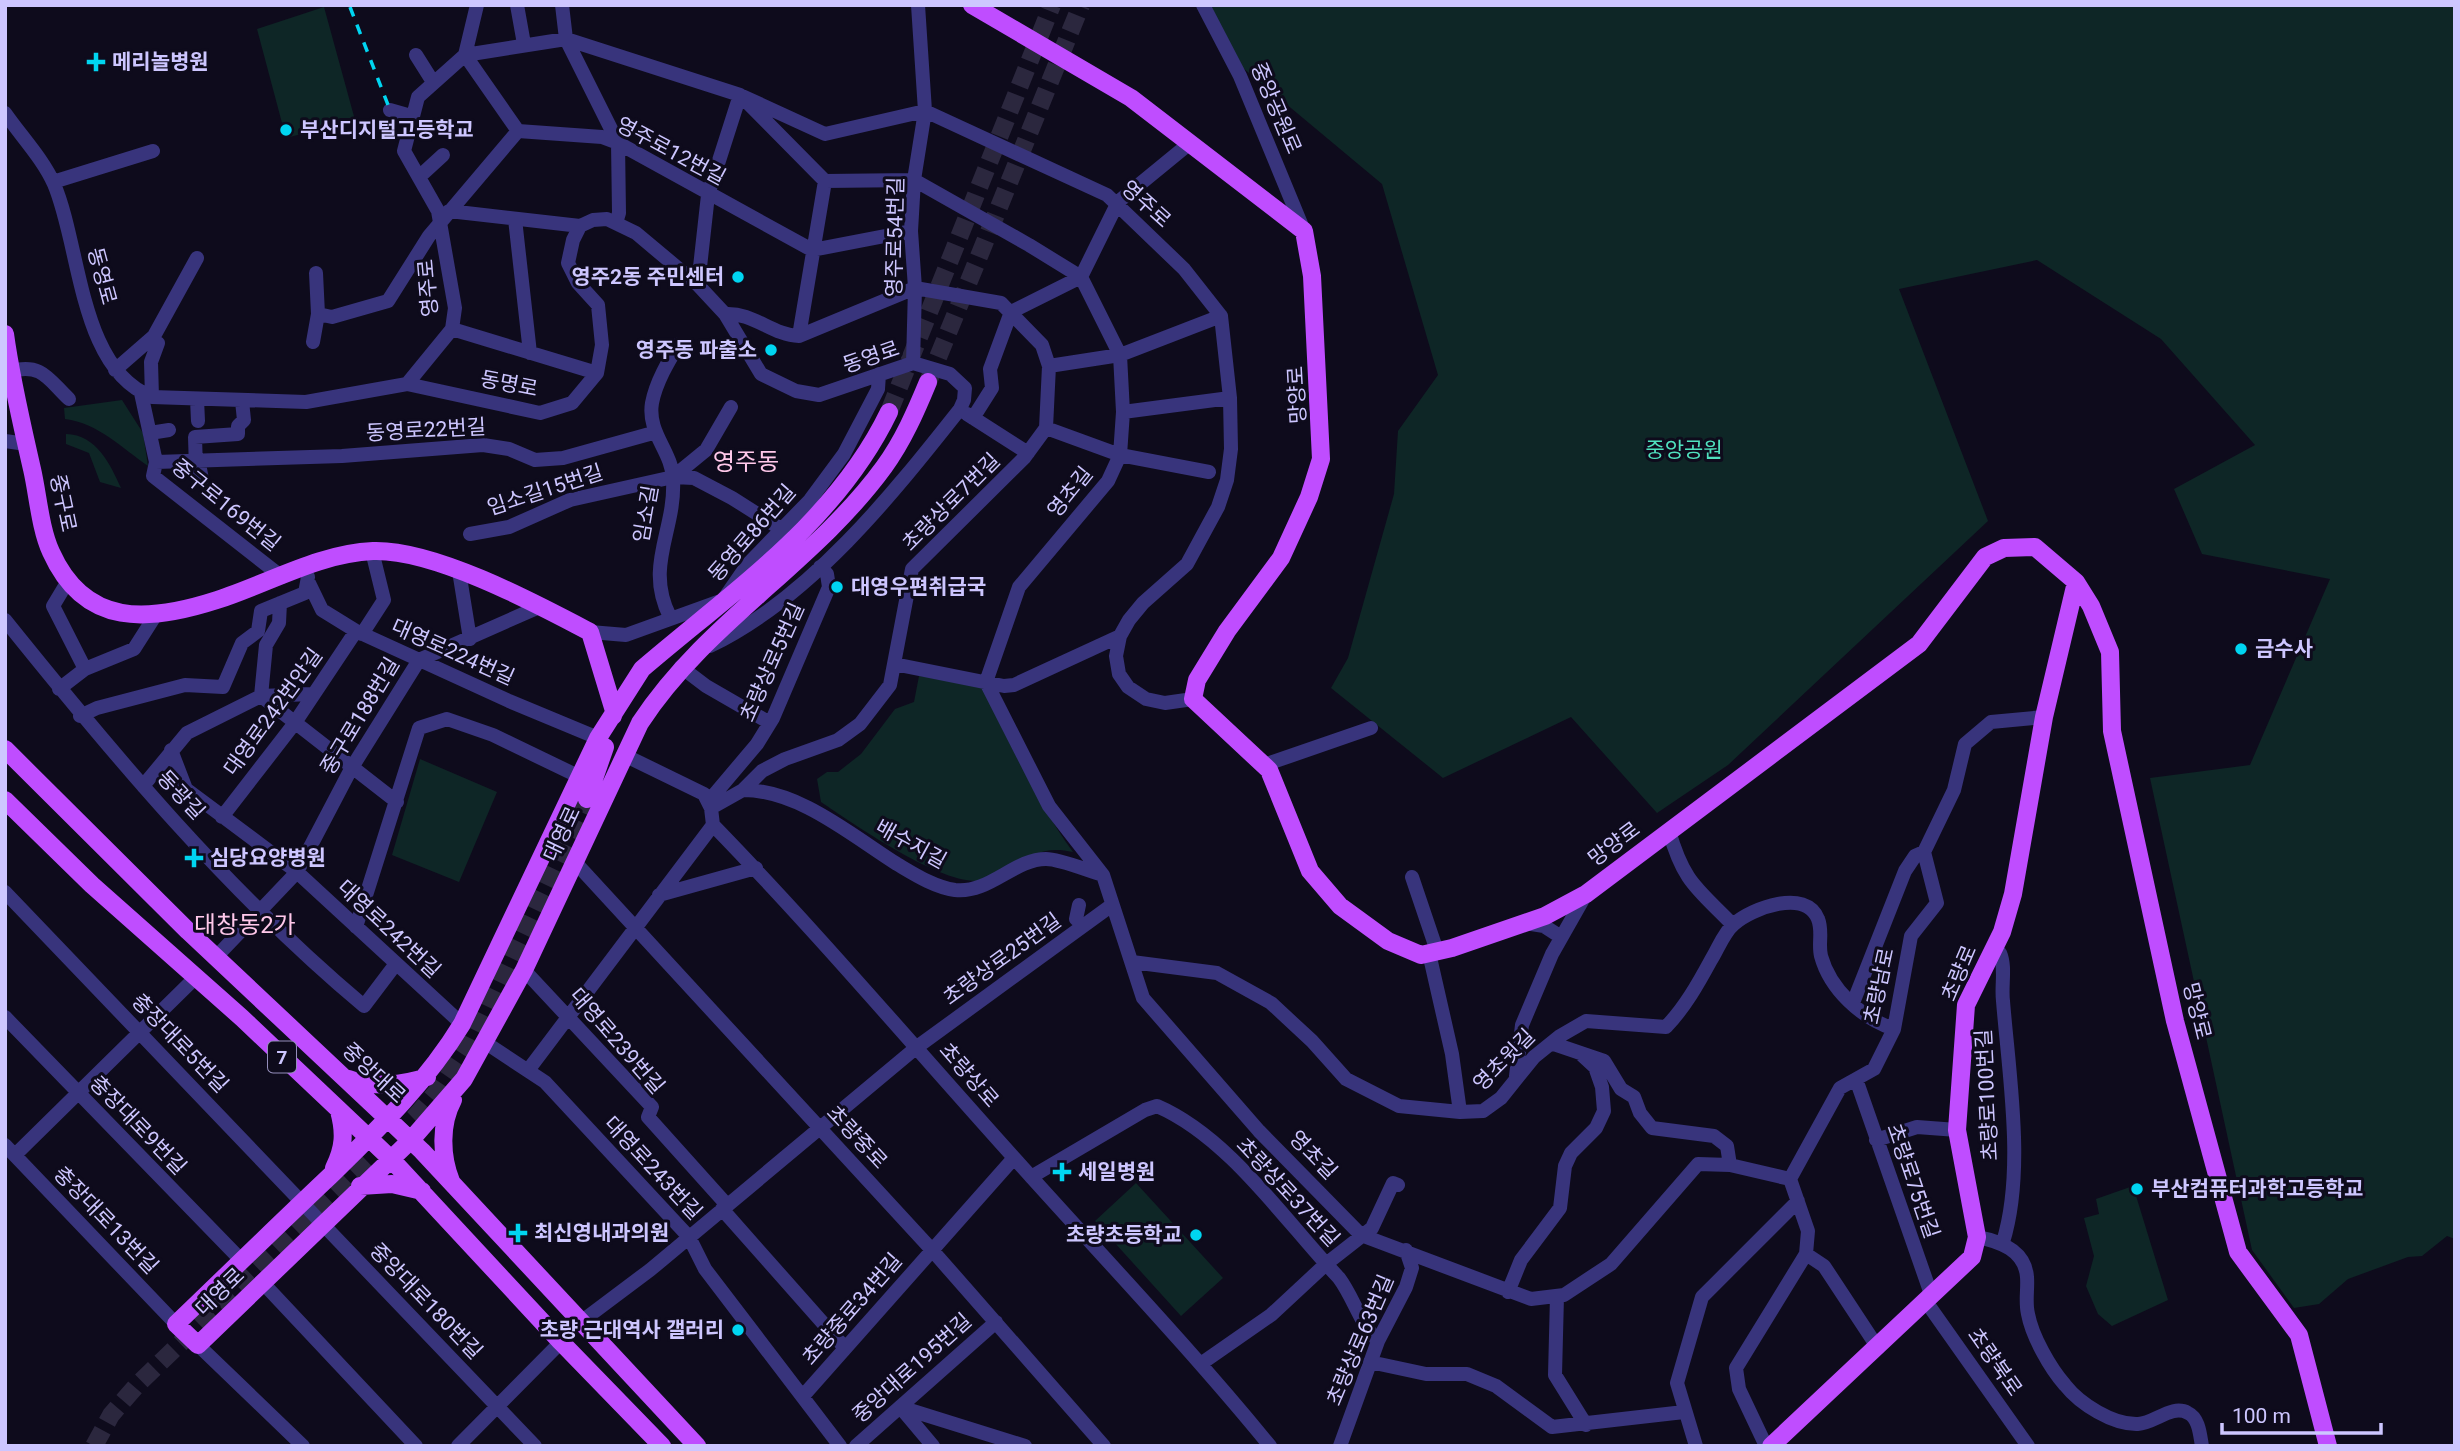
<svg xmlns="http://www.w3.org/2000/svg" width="2460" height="1451" viewBox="0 0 2460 1451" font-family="Roboto,'Noto Sans KR',sans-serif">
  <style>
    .green { fill: #0e2626 }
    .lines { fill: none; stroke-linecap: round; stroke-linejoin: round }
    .major-tunnel { stroke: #2b273e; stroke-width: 18; stroke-dasharray: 18 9; stroke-linecap: butt }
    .minor { stroke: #38347c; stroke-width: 14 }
    .major { stroke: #bf4dff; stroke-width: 18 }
    .rail { stroke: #00d5f1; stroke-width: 3.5; stroke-dasharray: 10 9; stroke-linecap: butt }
    .poi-dot { fill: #00d5f1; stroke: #0e0b1c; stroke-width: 2.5 }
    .labels { text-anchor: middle; stroke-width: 6; stroke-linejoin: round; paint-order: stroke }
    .shield { fill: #0e0b1c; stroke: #948ebb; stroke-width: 2 }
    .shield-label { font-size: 19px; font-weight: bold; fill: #cdc6ff }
    .poi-label { font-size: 21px; font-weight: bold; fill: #cdc6ff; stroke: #0e0b1c; text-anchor: start }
    .street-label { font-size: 21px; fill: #cdc6ff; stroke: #0e0b1c }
    .park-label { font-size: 21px; fill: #50e1be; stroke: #0e0b1c }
    .quarter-label { font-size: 24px; fill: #ffc8ea; stroke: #0e0b1c }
  </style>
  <rect width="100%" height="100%" fill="#0e0b1c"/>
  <!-- green -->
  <path class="green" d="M1210 5H2455V1239L2447 1236 2422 1256 2408 1257 2348 1279 2319 1304 2294 1308 2252 1250 2150 778 2250 765 2330 579 2202 554 2174 489 2255 445 2161 339 2037 260 1899 289 1988 521 1728 765 1657 813 1571 717 1443 778 1331 688 1348 658 1394 494 1398 431 1438 375 1382 184 1243 68Z
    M324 7 355 120 286 138 257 29Z
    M122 400 143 433 148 466C122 448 98 423 65 419L64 408Z
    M66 434C97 435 110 464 121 488L100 482 89 453 66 444Z
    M919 676 982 682C1008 741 1035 799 1073 852 1030 842 1019 871 984 880 948 890 852 823 821 802L817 779 827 772H838L861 754 895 709 914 702Z
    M420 759 497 792 459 882 392 855Z
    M1136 1183 1223 1278 1181 1316 1095 1221Z
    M2133 1186 2168 1300 2112 1326 2098 1314 2086 1286 2094 1256 2084 1218 2099 1214 2096 1199Z"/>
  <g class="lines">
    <!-- major-tunnel -->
    <path class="major-tunnel" d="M928 382 1081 5
      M889 412 1052 5
      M94 1446 111 1415 137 1385 414 1118 440 1088 468 1047 587 799"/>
    <!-- minor -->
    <path class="minor" d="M477 5 465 55 518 131
      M517 5 524 44
      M562 5 566 39 618 143 619 213 616 223
      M1203 5 1240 76 1304 231
      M416 55 433 82
      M390 110 411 116
      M5 113C21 136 43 159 54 184 81 247 79 369 152 397L306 402 407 384 540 413 572 403 597 373 602 345 598 305 578 283 568 263 573 240 580 226
      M419 177 443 155
      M53 182 153 151
      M449 211 580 226
      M515 219 530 353
      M580 226 593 220 607 219 636 233 698 285 725 314 761 374 796 391 819 395 913 363 950 374 965 388 964 400 960 409C892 495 810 598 710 646
      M698 285 708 195 740 95 825 181 914 180 1029 245 1081 277 1120 355 1123 412 1120 455 1108 481 1019 587 986 682 1049 806 1103 875 1143 998 1259 1131 1361 1235 1531 1299 1564 1295 1611 1264 1698 1164 1730 1165 1790 1179
      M318 314 332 317 388 301 429 236 518 131 602 137 618 143 812 250 911 231
      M725 314C753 312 772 335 799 336L915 288 1001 303 1042 345 1049 366 1046 428
      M452 329 597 373
      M799 336 825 181
      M313 342 318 314 316 273
      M913 363 915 288 911 231 914 180 925 111 918 5
      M1049 366 1120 355 1221 316
      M115 370 154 336 197 258
      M11 371C42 363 48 379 69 399
      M407 384 452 329 455 308 438 211 404 151 418 97 465 55 566 39 740 95 825 134 925 111 1107 195 1184 269 1221 316 1230 398 1231 449 1227 480 1218 507 1187 564 1143 603 1129 620 1120 636 1116 656 1119 674 1128 687 1146 699 1165 703 1193 699
      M141 393 156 462 153 476 282 577
      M152 397 151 362 158 343
      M197 399 198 421
      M1123 412 1230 398
      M967 414 1028 453
      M973 418 992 388 990 369 1011 312 1081 277 1118 202 1190 143
      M1046 428 1120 455 1209 472
      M150 433 169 430
      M5 441 26 444
      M156 462 342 456 483 445 509 449 535 460 563 458 653 433
      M673 477 706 450 731 407
      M202 479 200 469 196 468 195 437 238 434V426L244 420 242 401
      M470 534 509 527 570 500 673 477 694 478 732 498 781 529
      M459 571 470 639
      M68 581 53 606 85 669
      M309 583 322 610 356 631 509 701 598 738
      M670 617C644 565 676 531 673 479 672 451 647 433 652 403 656 382 668 362 679 344
      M5 620C115 757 230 894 364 1006L395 965
      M590 632 626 635 723 600 748 564 810 500 844 454 878 389 879 374
      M362 634 384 600 372 551
      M894 664 1004 686 1014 685 1120 636
      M681 667 706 686 770 723
      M59 689 85 669 134 649 155 616
      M261 696 397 802
      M261 696 312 694
      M80 716 97 708 185 685 223 687 242 643 258 631 261 611 305 593 308 577
      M171 750 186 789 297 872 462 1024
      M624 755 704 794 711 808 713 825C818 933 915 1048 1016 1160 1101 1255 1189 1347 1270 1446
      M1264 765 1371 728
      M143 786 187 733 261 696 266 645 279 623 280 603
      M743 790C799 790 851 835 897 864 914 874 934 887 955 890 989 894 1014 859 1046 859 1061 859 1088 871 1103 875
      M708 802 757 744 773 718 829 587 827 574 820 567
      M711 808 743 790 762 771 785 759 838 740 860 724 890 685 912 569 1024 458 1046 428
      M222 817 294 724 356 631
      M1669 831C1684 883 1697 888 1732 924
      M574 861 932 1250 1104 1446
      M1412 877 1437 951
      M5 892 535 1446
      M659 895 756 868
      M1076 919 1079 905
      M1525 923 1544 926 1561 937
      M356 927 419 728 447 719 493 735 580 777
      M1992 950 2000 953C2006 967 2001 986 2003 1001 2009 1076 2025 1171 2003 1242
      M1429 953 1452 1054 1460 1112
      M216 957 297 872 351 769 419 660 539 607
      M1132 962 1217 973 1271 1003 1312 1041 1346 1079 1399 1106 1460 1112 1483 1111 1501 1098 1534 1057 1560 1036 1586 1021 1666 1027C1685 1007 1698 984 1711 960 1718 949 1724 932 1734 924 1752 908 1806 888 1818 919 1823 931 1818 944 1821 956 1830 989 1861 1018 1894 1029
      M524 970 652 1107 648 1117 727 1205
      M1853 1003 1905 871 1915 856 1924 852
      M5 1017 242 1261
      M486 1043 545 1082 689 1237 705 1269 840 1446
      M1551 1043 1604 1061 1621 1089 1634 1097 1640 1113 1652 1128 1714 1136 1727 1146 1730 1165
      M529 1069 713 825
      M1516 1076 1522 1025 1552 954 1586 894
      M1856 1079 1932 1297
      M1876 1140 1917 1127 1957 1130
      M5 1145 176 1324
      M15 1155 194 979
      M1031 1177 1145 1110 1157 1106C1229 1137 1285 1221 1339 1278 1354 1298 1360 1324 1378 1341
      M722 1209 845 1348
      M1977 1237C1999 1241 2025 1250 2027 1277 2028 1289 2025 1302 2028 1314 2032 1336 2050 1368 2065 1385 2080 1404 2113 1425 2138 1424 2155 1423 2172 1404 2188 1413 2199 1418 2200 1435 2202 1446
      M1806 1254 1824 1266 1878 1348
      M262 1282 416 1446
      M1508 1292 1521 1260 1560 1208 1565 1166 1571 1153 1596 1128 1604 1111 1602 1087 1595 1067 1582 1055
      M1557 1296 1555 1375 1586 1425
      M1927 1303 2028 1446
      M582 1321 650 1270 917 1047 1112 905
      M198 1345 303 1446
      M1370 1362 1426 1374H1467L1496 1386 1552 1427 1684 1412
      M1202 1363 1271 1315 1326 1264 1372 1228 1393 1183 1398 1185
      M803 1396 1014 1158
      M900 1407 1025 1446
      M901 1408 933 1446
      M458 1446 561 1342
      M856 1446 996 1322
      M1340 1446 1378 1341 1406 1287 1412 1268 1406 1250
      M1696 1446 1677 1383 1702 1297 1798 1201
      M1766 1446 1739 1389 1736 1368 1806 1254 1808 1231 1790 1179 1840 1088 1874 1069 1894 1029 1911 936 1937 903 1924 852 1954 790 1965 744 1991 722 2044 717"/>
    <!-- major -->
    <path class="major" d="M972 5 1131 98 1304 231 1312 276 1321 459 1309 497 1281 558 1227 631 1197 680 1193 699 1269 770 1310 871 1340 906 1388 941 1421 955 1452 948 1545 916 1586 894 1919 644 1985 557 2004 548 2035 547 2076 582 2091 606 2110 652 2112 731 2175 1021 2238 1252 2299 1335 2328 1446
      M5 334C11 379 22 425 32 469 38 495 40 528 51 552 85 628 149 622 217 600 267 584 320 553 373 551 434 549 535 603 590 632L614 711 613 716
      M889 412C836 522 733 591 642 669L598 738 462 1024C426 1083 379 1128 330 1176 278 1225 227 1275 176 1324L198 1345 411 1140 464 1079 524 970 640 723C706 622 814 563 884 467 903 441 916 411 928 382
      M5 749 188 931 422 1151 697 1446
      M587 799 605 747
      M5 800 92 885 242 1018 391 1159 561 1342 662 1446
      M349 1079C371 1088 404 1085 427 1077
      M334 1168C344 1148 345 1133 339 1111
      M451 1181C441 1156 440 1124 453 1100
      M360 1186 392 1184 422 1191
      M1771 1446 1972 1257 1977 1237 1957 1130 1966 1005 2002 932 2013 894 2044 717 2076 582"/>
    <!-- rail -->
    <path class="rail" d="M350 7 390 110"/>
  </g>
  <!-- markers -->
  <g class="poi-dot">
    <path d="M92.5 51.5h7v7h7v7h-7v7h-7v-7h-7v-7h7z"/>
    <circle cx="286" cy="130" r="7"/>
    <circle cx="738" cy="277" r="7"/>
    <circle cx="771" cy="350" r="7"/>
    <circle cx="837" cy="587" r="7"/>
    <circle cx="2241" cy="649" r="7"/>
    <path d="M190.5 847.5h7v7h7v7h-7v7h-7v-7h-7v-7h7z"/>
    <path d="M1058.5 1161.5h7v7h7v7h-7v7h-7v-7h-7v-7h7z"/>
    <circle cx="2137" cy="1189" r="7"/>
    <path d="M514.5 1222.5h7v7h7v7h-7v7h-7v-7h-7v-7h7z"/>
    <circle cx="1196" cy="1235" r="7"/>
    <circle cx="738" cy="1330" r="7"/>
  </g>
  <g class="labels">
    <!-- shield labels -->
    <rect class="shield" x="268" y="1041.5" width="28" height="31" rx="5"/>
    <g class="shield-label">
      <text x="282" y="1064">7</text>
    </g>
    <!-- poi labels -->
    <g class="poi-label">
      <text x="112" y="69">메리놀병원</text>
      <text x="300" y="137">부산디지털고등학교</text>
      <text x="724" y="284" text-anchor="end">영주2동 주민센터</text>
      <text x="757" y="357" text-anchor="end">영주동 파출소</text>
      <text x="851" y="594">대영우편취급국</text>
      <text x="2255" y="656">금수사</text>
      <text x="210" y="865">심당요양병원</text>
      <text x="1078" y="1179">세일병원</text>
      <text x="2151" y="1196">부산컴퓨터과학고등학교</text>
      <text x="534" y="1240">최신영내과의원</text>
      <text x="1182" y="1242" text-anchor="end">초량초등학교</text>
      <text x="724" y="1337" text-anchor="end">초량 근대역사 갤러리</text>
    </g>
    <!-- street labels -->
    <g class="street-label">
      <text transform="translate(1276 108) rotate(67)" y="7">중앙공원로</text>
      <text transform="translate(671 151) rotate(28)" y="7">영주로12번길</text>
      <text transform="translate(1146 204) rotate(42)" y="7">영주로</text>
      <text transform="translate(895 237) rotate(-89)" y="7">영주로54번길</text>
      <text transform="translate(102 276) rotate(75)" y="7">동영로</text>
      <text transform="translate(428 288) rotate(-95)" y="7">영주로</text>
      <text transform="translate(871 357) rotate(-19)" y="7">동영로</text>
      <text transform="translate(509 384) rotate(11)" y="7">동명로</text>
      <text transform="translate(1297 395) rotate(-93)" y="7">망양로</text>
      <text transform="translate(426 430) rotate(-3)" y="7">동영로22번길</text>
      <text transform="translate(545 490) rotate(-18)" y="7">임소길15번길</text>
      <text transform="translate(1070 492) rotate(-51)" y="7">영초길</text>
      <text transform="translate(951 502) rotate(-45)" y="7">초량상로7번길</text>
      <text transform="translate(63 503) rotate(78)" y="7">중구로</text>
      <text transform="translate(226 505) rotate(39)" y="7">중구로169번길</text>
      <text transform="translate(646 514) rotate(-80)" y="7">임소길</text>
      <text transform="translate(752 533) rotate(-49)" y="7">동영로86번길</text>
      <text transform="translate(453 652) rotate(24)" y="7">대영로224번길</text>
      <text transform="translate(772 662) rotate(-66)" y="7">초량상로5번길</text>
      <text transform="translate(273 712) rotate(-54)" y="7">대영로242번안길</text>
      <text transform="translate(360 716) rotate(-59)" y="7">중구로188번길</text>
      <text transform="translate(181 795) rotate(47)" y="7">동광길</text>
      <text transform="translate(562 834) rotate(-65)" y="7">대영로</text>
      <text transform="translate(911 844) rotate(29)" y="7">배수지길</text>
      <text transform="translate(1614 844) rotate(-37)" y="7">망양로</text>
      <text transform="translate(389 929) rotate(43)" y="7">대영로242번길</text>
      <text transform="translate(1002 959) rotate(-36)" y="7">초량상로25번길</text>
      <text transform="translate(1959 973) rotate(-67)" y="7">초량로</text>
      <text transform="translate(1879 986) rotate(-78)" y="7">초량남로</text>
      <text transform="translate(2197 1011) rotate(76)" y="7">망양로</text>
      <text transform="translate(617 1041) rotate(49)" y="7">대영로239번길</text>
      <text transform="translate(180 1043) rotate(46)" y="7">충장대로5번길</text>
      <text transform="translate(1504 1060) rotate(-45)" y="7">영초윗길</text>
      <text transform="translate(374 1073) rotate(43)" y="7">중앙대로</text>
      <text transform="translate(969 1075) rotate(49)" y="7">초량상로</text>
      <text transform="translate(1987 1095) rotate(-93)" y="7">초량로100번길</text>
      <text transform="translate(138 1125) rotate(46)" y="7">충장대로9번길</text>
      <text transform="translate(857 1137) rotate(47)" y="7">초량중로</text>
      <text transform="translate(1313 1155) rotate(46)" y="7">영초길</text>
      <text transform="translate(653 1168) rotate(47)" y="7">대영로243번길</text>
      <text transform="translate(1913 1181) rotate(71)" y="7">초량로75번길</text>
      <text transform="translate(1288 1192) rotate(47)" y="7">초량상로37번길</text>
      <text transform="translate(106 1220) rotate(46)" y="7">충장대로13번길</text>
      <text transform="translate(220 1292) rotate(-44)" y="7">대영로</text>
      <text transform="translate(426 1301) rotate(46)" y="7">중앙대로180번길</text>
      <text transform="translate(852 1309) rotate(-49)" y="7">초량중로34번길</text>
      <text transform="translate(1360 1340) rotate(-67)" y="7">초량상로63번길</text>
      <text transform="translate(1995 1362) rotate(55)" y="7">초량북로</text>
      <text transform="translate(912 1368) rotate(-42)" y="7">중앙대로195번길</text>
    </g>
    <!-- park labels -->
    <g class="park-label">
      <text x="1684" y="457">중앙공원</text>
    </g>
    <!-- quarter labels -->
    <g class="quarter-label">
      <text x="746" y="470">영주동</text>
      <text x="245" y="933">대창동2가</text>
    </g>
  </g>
  <!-- border -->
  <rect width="2460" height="1451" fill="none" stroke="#cdc6ff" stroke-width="14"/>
  <!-- scale -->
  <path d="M2222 1423v10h159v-10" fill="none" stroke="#cdc6ff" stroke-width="3.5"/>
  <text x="2232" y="1423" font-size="21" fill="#cdc6ff" stroke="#0e0b1c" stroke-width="5" paint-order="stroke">100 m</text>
</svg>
